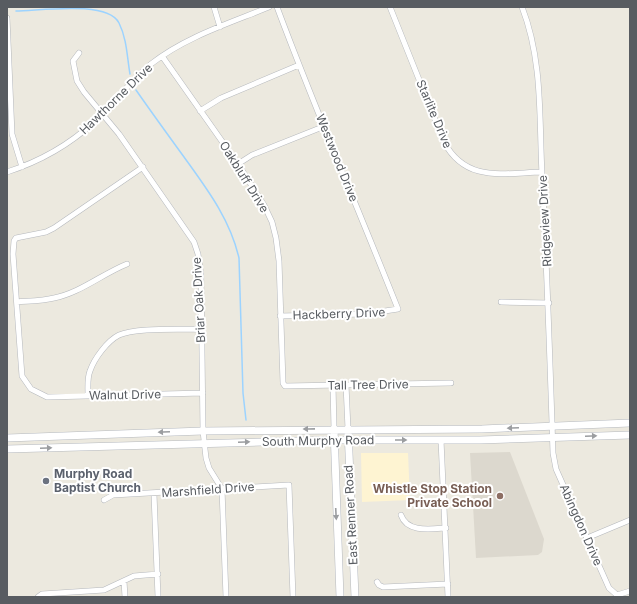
<svg xmlns="http://www.w3.org/2000/svg" width="637" height="604" viewBox="0 0 637 604" font-family="Inter,sans-serif">
  <style>
    .commercial { fill: #fef4d2 }
    .education { fill: #dcd8ce }
    .lines { fill: none; stroke-linecap: round; stroke-linejoin: round }
    .stream { stroke: #9cd3ff; stroke-width: 1.5 }
    .minor-casing { stroke: #b5b8bd; stroke-width: 6 }
    .secondary-casing { stroke: #b5b9bf; stroke-width: 8 }
    .minor { stroke: #fff; stroke-width: 5 }
    .secondary { stroke: #fff; stroke-width: 7 }
    .oneway { fill: #9b9da0 }
    .worship-dot { fill: #6b7280; stroke: #fff; stroke-width: 1.5 }
    .education-dot { fill: #8d6e63; stroke: #fff; stroke-width: 1.5 }
    .labels { text-anchor: middle; stroke-width: 4; stroke-linejoin: round; paint-order: stroke }
    .street-label { font-size: 12px; fill: #585c61; stroke: #fff }
    .worship-label { font-size: 12px; font-weight: bold; fill: #5b616d; stroke: #fff; text-anchor: start }
    .education-label { font-size: 12px; font-weight: bold; fill: #785e54; stroke: #fff; text-anchor: end }
  </style>
  <rect width="100%" height="100%" fill="#ece9df"/>
  <!-- commercial -->
  <path class="commercial" d="M361 453H408L410 500 362 502Z"/>
  <!-- education -->
  <path class="education" d="M510 452 544 539 542 552 538 555 476 558 470 453Z"/>
  <g class="lines">
    <!-- stream -->
    <path class="stream" d="M16 11C39 11 107 0 119 23 127 39 127 57 130 74
      M136 90C152 113 168 135 184 157 207 189 230 219 239 258L243 393 246 420"/>
    <defs>
      <path id="minor" d="M214 7 220 27
        M277 7C315 109 358 208 398 309L365 314 280 316
        M390 7 444 142C466 183 503 173 542 172
        M522 7C543 61 539 118 542 174 547 267 550 360 553 453L556 469 609 588 617 595 630 591
        M7 18 12 134 22 167
        M79 53 73 61 77 81 84 92 119 134 194 242 198 254 201 275 203 431 206 458 209 468 222 489 226 597
        M162 56 238 164 264 205 272 222 276 238 279 261 283 383 285 386 451 383
        M200 111 221 98 299 65
        M238 164 252 155 325 126
        M143 167 54 228 46 232 16 238 14 241 13 254 22 376 31 389 47 397 203 393
        M7 172C38 162 69 145 94 122 114 104 130 81 151 64 185 37 230 23 269 7
        M17 302C29 301 42 301 54 298 80 293 102 274 127 264
        M501 302 549 303
        M333 385 334 429
        M346 385 348 429
        M88 395C88 388 87 378 90 371 94 359 107 341 119 335 137 327 180 330 201 329
        M441 440 448 597
        M154 494 158 597
        M104 500 113 495 289 485 293 597
        M401 515C407 533 431 529 446 528
        M587 538 630 520
        M124 581 125 597
        M377 582 379 585 383 587 448 584
        M38 597 42 594 104 590 134 576 158 574"/>
      <path id="secondary" d="M334 429 340 597
        M348 429 355 597
        M7 438 203 431 482 429 630 423
        M7 449 334 440H480L630 435"/>
    </defs>
    <!-- minor casing -->
    <use href="#minor" class="minor-casing"/>
    <!-- secondary casing -->
    <use href="#secondary" class="secondary-casing"/>
    <!-- minor -->
    <use href="#minor" class="minor"/>
    <!-- secondary -->
    <use href="#secondary" class="secondary"/>
  </g>
  <!-- one-way arrows -->
  <defs><path id="oneway-solid" d="M-6-.8H1V-3.2L6.5 0L1 3.2V.8H-6Z"/></defs>
  <g class="oneway">
    <use href="#oneway-solid" transform="translate(513 428) rotate(178)"/>
    <use href="#oneway-solid" transform="translate(309 429) rotate(179)"/>
    <use href="#oneway-solid" transform="translate(164 432) rotate(178)"/>
    <use href="#oneway-solid" transform="translate(591 436) rotate(-2)"/>
    <use href="#oneway-solid" transform="translate(401 440)"/>
    <use href="#oneway-solid" transform="translate(244 442) rotate(-2)"/>
    <use href="#oneway-solid" transform="translate(46 448) rotate(-2)"/>
    <use href="#oneway-solid" transform="translate(336 514) rotate(87)"/>
  </g>
  <!-- markers -->
  <circle class="worship-dot" cx="46" cy="481" r="4"/>
  <circle class="education-dot" cx="500" cy="496" r="4"/>
  <g class="labels">
    <!-- street labels -->
    <g class="street-label">
      <text transform="translate(116 99) rotate(-44)" y="4">Hawthorne Drive</text>
      <text transform="translate(434 114) rotate(67)" y="4">Starlite Drive</text>
      <text transform="translate(337 158) rotate(68)" y="4">Westwood Drive</text>
      <text transform="translate(244 177) rotate(58)" y="4">Oakbluff Drive</text>
      <text transform="translate(545 221) rotate(-93)" y="4">Ridgeview Drive</text>
      <text transform="translate(199 300) rotate(-93)" y="4">Briar Oak Drive</text>
      <text transform="translate(339 314) rotate(-2)" y="4">Hackberry Drive</text>
      <text transform="translate(368 385) rotate(-1)" y="4">Tall Tree Drive</text>
      <text transform="translate(125 395) rotate(-1)" y="4">Walnut Drive</text>
      <text transform="translate(318 441) rotate(-1)" y="4">South Murphy Road</text>
      <text transform="translate(208 490) rotate(-4)" y="4">Marshfield Drive</text>
      <text transform="translate(351 515) rotate(-93)" y="4">East Renner Road</text>
      <text transform="translate(581 525) rotate(66)" y="4">Abingdon Drive</text>
    </g>
    <!-- worship labels -->
    <g class="worship-label">
      <text x="54" y="478">Murphy Road<tspan x="54" dy="14">Baptist Church</tspan></text>
    </g>
    <!-- education labels -->
    <g class="education-label">
      <text x="492" y="493">Whistle Stop Station<tspan x="492" dy="14">Private School</tspan></text>
    </g>
  </g>
  <!-- border -->
  <rect width="637" height="604" fill="none" stroke="#585c61" stroke-width="16"/>
</svg>
